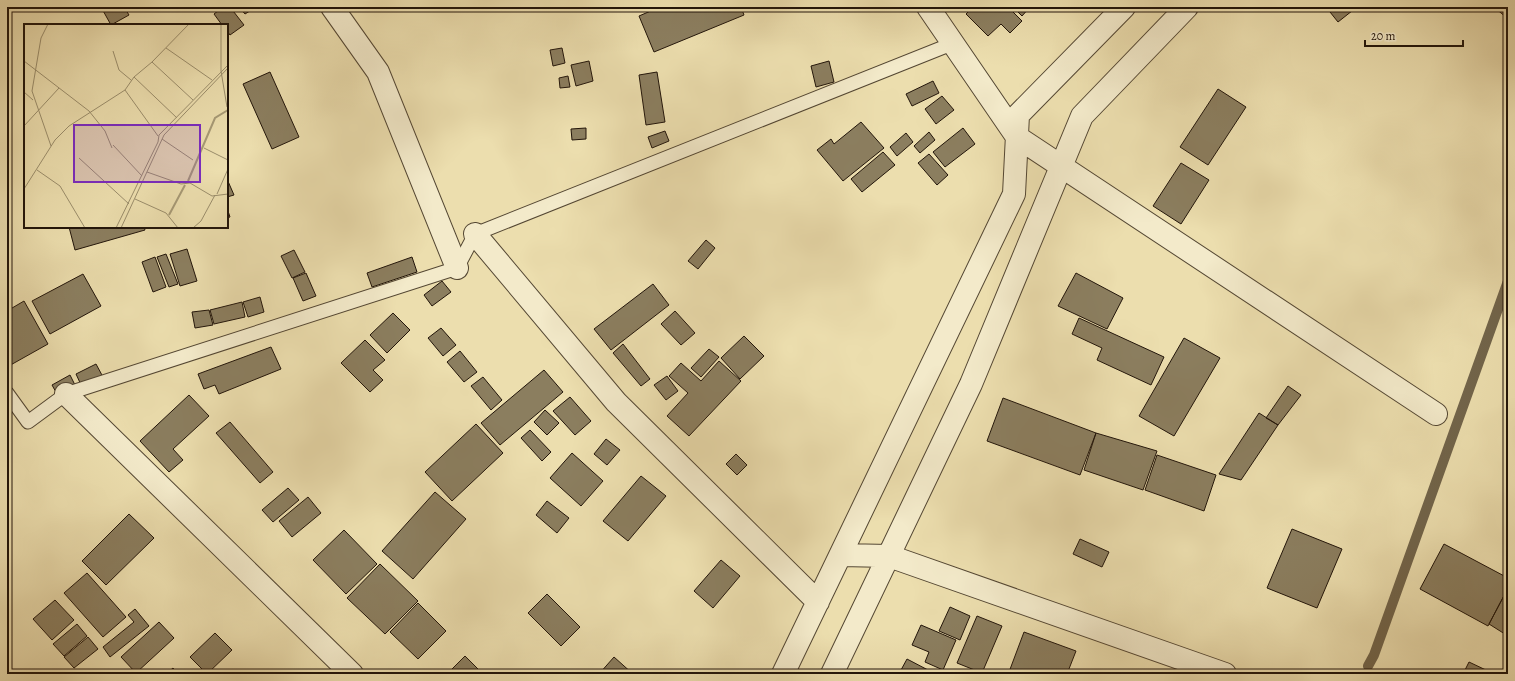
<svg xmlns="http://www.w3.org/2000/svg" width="1515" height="681" viewBox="0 0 1515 681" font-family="Alegreya,serif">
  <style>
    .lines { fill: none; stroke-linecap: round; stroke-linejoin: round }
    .stream { stroke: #72654b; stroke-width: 10 }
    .building { fill: #8b7e5f; stroke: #22150a }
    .lane-casing { stroke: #544733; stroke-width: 15 }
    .street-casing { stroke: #544733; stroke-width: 24 }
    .lane { stroke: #f3eaca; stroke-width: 13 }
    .street { stroke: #f3eaca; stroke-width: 22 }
    .inset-river { fill: none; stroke: #a79a76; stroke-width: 2 }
    .inset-road { fill: none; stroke: #9b8e6c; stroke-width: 1 }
    .view { fill: #7b2cbf; fill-opacity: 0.15; stroke: #7b2cbf; stroke-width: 2 }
    .inset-edge { fill: none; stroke: #22150a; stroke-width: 2 }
  </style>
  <rect width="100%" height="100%" fill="#ecdeae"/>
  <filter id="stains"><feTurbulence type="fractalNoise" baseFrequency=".005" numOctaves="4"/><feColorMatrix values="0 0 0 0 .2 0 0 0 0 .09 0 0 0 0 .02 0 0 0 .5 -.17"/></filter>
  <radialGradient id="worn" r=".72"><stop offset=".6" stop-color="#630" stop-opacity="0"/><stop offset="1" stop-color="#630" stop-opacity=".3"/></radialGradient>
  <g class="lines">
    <!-- stream -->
    <path class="stream" d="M1368 666 1374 655 1508 281"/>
  </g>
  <!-- building -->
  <path class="building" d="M101 7H124L129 15 111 25Z
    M223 7H230L244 25 230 35 227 31V25H222L214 14Z
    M239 7H251L253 9 245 14Z
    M660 7H741L744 15 654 52 639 16Z
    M973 7H1008L1022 21 1010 33 1001 24 988 36 966 14Z
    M1013 7H1030L1022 16Z
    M1326 7H1357L1338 22Z
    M1494 7H1508V19Z
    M562 48 565 63 553 66 550 50Z
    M589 61 593 81 576 86 571 65Z
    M829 61 834 82 816 87 811 66Z
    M270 72 299 137 272 149 243 84Z
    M657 72 665 122 646 125 639 75Z
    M568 76 570 87 560 88 559 78Z
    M933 81 939 93 912 106 906 94Z
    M1218 89 1246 107 1208 165 1180 147Z
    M942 96 954 110 936 124 925 109Z
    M861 122 884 148 843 181 817 150 831 139 834 144Z
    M586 128V139L572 140 571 129Z
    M963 128 975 144 945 167 933 152Z
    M665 131 669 141 652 148 648 137Z
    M929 132 935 140 920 153 914 146Z
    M906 133 913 142 897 156 890 147Z
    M883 152 895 165 862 192 851 179Z
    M929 154 948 175 937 185 918 163Z
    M1181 163 1209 180 1181 224 1153 206Z
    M227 179 234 195 227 197Z
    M227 208 230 217 227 218Z
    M69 227H144L145 230 75 250Z
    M706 240 715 248 698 269 688 261Z
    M187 249 197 281 180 286 170 254Z
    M294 250 305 272 292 278 281 256Z
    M166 254 178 284 169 287 157 257Z
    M155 257 166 287 153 292 142 262Z
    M412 257 417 272 372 287 367 273Z
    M306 273 316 296 303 301 293 278Z
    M1076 273 1123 298 1107 329 1058 306Z
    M83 274 101 306 50 334 32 301Z
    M442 281 451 292 432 306 424 295Z
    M653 284 669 305 611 350 594 329Z
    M260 297 264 312 248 317 243 302Z
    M24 301 48 344 7 367V311Z
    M242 302 245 317 214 324 210 310Z
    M209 310 213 325 195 328 192 312Z
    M675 311 695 333 681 345 661 324Z
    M393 313 410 330 387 353 370 335Z
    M1079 318 1164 357 1151 385 1097 360 1102 348 1072 334Z
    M441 328 456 345 443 356 428 338Z
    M744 336 764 356 740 379 721 358Z
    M1184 338 1220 358 1174 436 1139 416Z
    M365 340 385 360 373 370 383 380 370 392 341 363Z
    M623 344 650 379 641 386 613 353Z
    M271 347 281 369 219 394 215 385 204 389 198 374Z
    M709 349 719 357 701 377 691 368Z
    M460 351 477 372 464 382 447 362Z
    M719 361 741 381 689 436 667 416 688 393 669 376 681 363 701 381Z
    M96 364 103 377 82 387 76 374Z
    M544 370 563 392 500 445 481 423Z
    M70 375 75 385 57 394 52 385Z
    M667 376 678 391 666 400 654 385Z
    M483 377 502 400 491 410 471 386Z
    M1288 386 1301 395 1278 425 1266 418Z
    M189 395 209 416 173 449 183 460 169 472 140 441Z
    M570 397 591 421 575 435 553 411Z
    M1003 398 1096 433 1080 475 987 441Z
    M545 410 559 423 547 435 534 422Z
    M1259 413 1278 425 1241 480 1219 474Z
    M230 422 273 472 260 483 216 433Z
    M476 424 503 453 452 501 425 472Z
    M530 430 551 452 542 461 521 438Z
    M1096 433 1157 451 1143 490 1084 470Z
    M606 439 620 450 607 465 594 454Z
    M572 453 603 481 581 506 550 478Z
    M736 454 747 465 737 475 726 464Z
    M1157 455 1216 475 1204 511 1145 490Z
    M641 476 666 496 628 541 603 521Z
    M288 488 299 500 273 522 262 510Z
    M435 492 466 519 413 579 382 551Z
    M308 497 321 513 292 537 279 521Z
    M547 501 569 518 557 533 536 515Z
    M129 514 154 538 106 585 82 561Z
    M1292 529 1342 549 1317 608 1267 588Z
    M344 530 377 564 346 594 313 560Z
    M1080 539 1109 552 1102 567 1073 554Z
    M1444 544 1508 578V588L1488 626 1420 589Z
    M721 560 740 576 713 608 694 591Z
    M380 564 418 601 385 634 347 598Z
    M87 573 126 617 103 637 64 593Z
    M1508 588V636L1489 624Z
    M547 594 580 627 561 646 528 613Z
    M55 600 74 620 52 640 33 619Z
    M418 603 446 631 418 659 390 632Z
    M950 607 970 616 960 640 939 631Z
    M135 609 149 626 110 657 103 647 134 622 128 615Z
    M977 616 1002 626 982 673 957 663Z
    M159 622 174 638 136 673 121 657Z
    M77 624 87 636 64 656 53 644Z
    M921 625 956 640 943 670 925 662 929 652 912 645Z
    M1024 632 1076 651 1067 674H1015L1009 672Z
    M215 633 232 650 207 674 190 657Z
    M88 637 98 649 74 668 64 657Z
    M465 656 483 674H447Z
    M614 657 633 674H599Z
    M907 659 928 670 926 674H908L901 670Z
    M1469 662 1488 671 1486 674H1463Z
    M173 668 178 674H166Z
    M75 669 79 674H68Z"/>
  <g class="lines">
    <defs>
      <path id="lane" d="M7 393 28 422 66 394 457 268 475 234 954 43"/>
      <path id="street" d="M332 7 378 72 457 268
        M928 7 1017 137 1436 414
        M475 234 616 402 818 602
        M66 394 352 674
        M841 555 889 556 1225 674
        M783 674 1014 194 1018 115 1124 7
        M832 674 971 384 1082 116 1187 7"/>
    </defs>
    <!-- lane casing -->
    <use href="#lane" class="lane-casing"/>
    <!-- street casing -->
    <use href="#street" class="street-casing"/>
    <!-- lane -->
    <use href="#lane" class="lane"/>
    <!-- street -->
    <use href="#street" class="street"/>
  </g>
  <!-- overview -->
  <g transform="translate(24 24)">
    <rect width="204" height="204" fill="#ecdeae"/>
    <path class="inset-river" d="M164 157 191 94 204 86M145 191 161 161"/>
    <path class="inset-road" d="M24 0 17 14 8 67 27 122M197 0V47L203 83M142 24 188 56M89 27 95 46 107 56M0 37 65 87 81 107 88 124M128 38 169 76M110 53 153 94M101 66 134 112M0 68 9 76M0 102 35 64M138 115 169 136M89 121 118 152M180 124 204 136M55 134 105 180M13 146 36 162 61 204M123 148 157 160 166 159 188 172 204 170M0 165 31 116 45 102 101 66 110 53 128 38 165 0M193 170 204 145M111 175 142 189 154 204M92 204 134 118 135 111 204 41M97 204 140 111 204 44M169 204 177 197 191 171"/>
    <path class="view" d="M50 101H176V158H50Z"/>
    <rect width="204" height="204" class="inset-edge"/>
  </g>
  <!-- margin -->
  <rect width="1515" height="681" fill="none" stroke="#ecdeae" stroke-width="24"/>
  <rect x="8" y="8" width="1499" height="665" fill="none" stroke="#22150a" stroke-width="2"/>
  <rect x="12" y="12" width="1491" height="657" fill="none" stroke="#22150a"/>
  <!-- scale -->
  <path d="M1365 40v6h98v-6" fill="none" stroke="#22150a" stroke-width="2"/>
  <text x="1371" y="40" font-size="12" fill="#22150a" stroke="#f3eaca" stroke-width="3" paint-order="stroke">20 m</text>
  <rect width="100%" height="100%" filter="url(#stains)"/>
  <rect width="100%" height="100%" fill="url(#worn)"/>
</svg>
